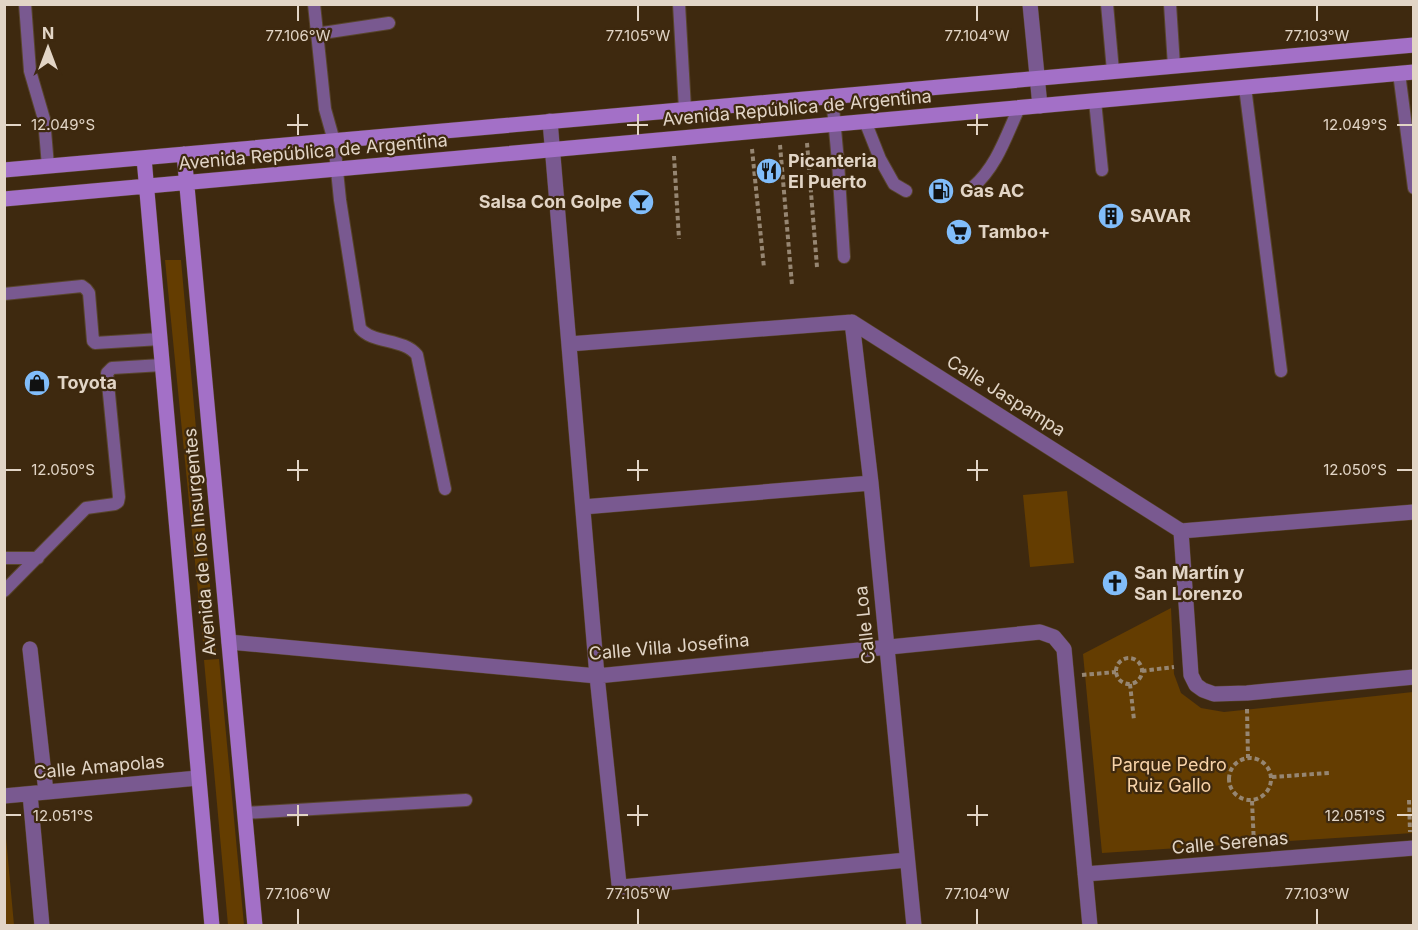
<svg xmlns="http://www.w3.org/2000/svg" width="1418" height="930" viewBox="0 0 1418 930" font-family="Inter,sans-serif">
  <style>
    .green { fill: #643d01 }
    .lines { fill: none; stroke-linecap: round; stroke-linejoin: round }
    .service-casing { stroke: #58452c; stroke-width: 14 }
    .minor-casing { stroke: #58452c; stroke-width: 16 }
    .tertiary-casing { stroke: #58452c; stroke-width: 16 }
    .secondary-casing { stroke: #58452c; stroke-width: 16 }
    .path { stroke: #968672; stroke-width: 4; stroke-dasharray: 4.5 3; stroke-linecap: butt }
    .service { stroke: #795990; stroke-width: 12 }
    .minor { stroke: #795990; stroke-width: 15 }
    .tertiary { stroke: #795990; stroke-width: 15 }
    .secondary { stroke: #a370c7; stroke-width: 15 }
    .ticks { fill: none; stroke: #e2d5c6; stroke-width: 2 }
    .labels { text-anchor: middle; stroke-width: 4.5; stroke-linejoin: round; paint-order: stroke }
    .street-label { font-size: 18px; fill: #e2d5c6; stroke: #3e290f }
    .poi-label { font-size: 18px; font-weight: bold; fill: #e2d5c6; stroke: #3e290f; text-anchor: start }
    .park-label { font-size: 18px; fill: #f8d3a9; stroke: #3e290f }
    .ticks-label { font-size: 15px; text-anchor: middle; fill: #e2d5c6; stroke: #3e290f; stroke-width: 4.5; stroke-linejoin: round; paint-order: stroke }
  </style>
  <rect width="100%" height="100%" fill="#3e290f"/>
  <!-- green -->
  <path class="green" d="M165 260H181L216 653 204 652Z
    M1067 491 1074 563 1030 567 1023 495Z
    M1171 608 1174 674 1181 693 1201 708 1224 712 1413 692V833L1102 853 1083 654Z
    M219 659 244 925H228L204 660Z
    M5 827 14 925H5Z"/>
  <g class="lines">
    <defs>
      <path id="service" d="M25 4 30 71 44 119 48 166
        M314 4 325 109 334 141 340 200 360 328C372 344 404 338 417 355L445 489
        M679 4 685 109
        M1107 4 1113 71
        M1170 4 1174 66
        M316 34 389 23
        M1399 73 1414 188
        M1245 87 1281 371
        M832 96 838 162 844 257
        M1095 101 1102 170
        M865 121 880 159 894 184 906 191
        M973 187C997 166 1006 136 1019 108
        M4 294 82 286 86 289 89 293 93 341 95 343 160 339
        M4 558H38
        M4 591 86 508 115 504 118 502 119 497 107 373 112 368 162 365
        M245 813 466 800"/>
      <path id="minor" d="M550 121 597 676 619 884 622 887 907 860
        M852 322 871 483 914 926
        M569 344 852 322 1181 531 1414 512
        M583 507 871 483
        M1181 531 1191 675 1196 685 1203 690 1214 694 1247 693 1414 677
        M229 642 597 676 1040 632 1054 637 1064 649 1090 926
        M30 649 46 792
        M30 794 42 926
        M4 796 198 778
        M1085 874 1414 848"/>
      <path id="tertiary" d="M1030 4 1040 106"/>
      <path id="secondary" d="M184 154 255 926
        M144 158 212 926
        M4 170 1414 45
        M4 199 1414 72"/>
    </defs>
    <!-- service casing -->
    <use href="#service" class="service-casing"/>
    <!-- minor casing -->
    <use href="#minor" class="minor-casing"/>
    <!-- tertiary casing -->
    <use href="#tertiary" class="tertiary-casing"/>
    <!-- secondary casing -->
    <use href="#secondary" class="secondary-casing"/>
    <!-- path -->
    <path class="path" d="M807 143 817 267
      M780 145 792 285
      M752 149 764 268
      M674 156 679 239
      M1116 671a13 13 0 1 1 26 0a13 13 0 1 1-26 0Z
      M1142 671 1174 667
      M1082 675 1116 672
      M1130 684 1134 720
      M1247 709 1248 758
      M1229 779a21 21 0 1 1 42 0a21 21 0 1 1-42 0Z
      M1272 777 1329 773
      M1409 800 1410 832
      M1252 801 1254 845"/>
    <!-- service -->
    <use href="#service" class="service"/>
    <!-- minor -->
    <use href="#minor" class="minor"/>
    <!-- tertiary -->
    <use href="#tertiary" class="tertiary"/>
    <!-- secondary -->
    <use href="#secondary" class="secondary"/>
  </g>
  <!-- ticks -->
  <path class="ticks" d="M298 6V21M638 6V21M977 6V21M1317 6V21M298 114V135M638 114V135M977 114V135M6 125H21M287 125H308M627 125H648M967 125H988M1397 125H1412M298 460V481M638 460V481M977 460V481M6 470H21M287 470H308M627 470H648M967 470H988M1397 470H1412M298 805V826M638 805V826M977 805V826M6 815H21M287 815H308M627 815H648M967 815H988M1397 815H1412M298 909V924M638 909V924M977 909V924M1317 909V924"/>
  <!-- icons -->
  <defs>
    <symbol id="restaurant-disc" viewBox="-11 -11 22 22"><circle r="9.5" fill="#81bdfa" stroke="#3e290f"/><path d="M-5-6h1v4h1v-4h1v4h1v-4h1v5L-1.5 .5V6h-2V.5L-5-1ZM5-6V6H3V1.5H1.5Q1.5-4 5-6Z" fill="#111"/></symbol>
    <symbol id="fuel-disc" viewBox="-11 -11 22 22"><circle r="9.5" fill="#81bdfa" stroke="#3e290f"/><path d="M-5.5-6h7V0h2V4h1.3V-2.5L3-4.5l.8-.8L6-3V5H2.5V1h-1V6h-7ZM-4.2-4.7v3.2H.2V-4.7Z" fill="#111"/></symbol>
    <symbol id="bar-disc" viewBox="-11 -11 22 22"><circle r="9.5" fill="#81bdfa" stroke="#3e290f"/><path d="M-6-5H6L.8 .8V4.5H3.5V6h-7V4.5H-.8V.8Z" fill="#111"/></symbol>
    <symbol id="building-disc" viewBox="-11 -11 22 22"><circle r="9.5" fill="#81bdfa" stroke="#3e290f"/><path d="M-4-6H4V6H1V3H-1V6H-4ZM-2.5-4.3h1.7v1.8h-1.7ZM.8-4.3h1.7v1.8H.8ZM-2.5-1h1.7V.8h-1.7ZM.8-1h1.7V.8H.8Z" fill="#111"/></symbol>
    <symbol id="supermarket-disc" viewBox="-11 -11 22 22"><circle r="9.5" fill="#81bdfa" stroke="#3e290f"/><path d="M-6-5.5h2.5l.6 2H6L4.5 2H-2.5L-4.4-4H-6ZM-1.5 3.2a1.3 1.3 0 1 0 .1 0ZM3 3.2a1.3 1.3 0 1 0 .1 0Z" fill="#111"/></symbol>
    <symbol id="shop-disc" viewBox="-11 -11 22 22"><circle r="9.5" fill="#81bdfa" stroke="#3e290f"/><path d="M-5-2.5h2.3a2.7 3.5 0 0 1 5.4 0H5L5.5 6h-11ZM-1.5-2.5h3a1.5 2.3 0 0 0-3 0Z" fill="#111"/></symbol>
    <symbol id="church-disc" viewBox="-11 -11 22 22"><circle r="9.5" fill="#81bdfa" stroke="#3e290f"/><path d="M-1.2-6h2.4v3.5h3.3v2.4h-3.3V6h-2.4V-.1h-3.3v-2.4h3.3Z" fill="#111"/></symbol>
  </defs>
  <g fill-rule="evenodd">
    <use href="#restaurant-disc" x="754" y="156" width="30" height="30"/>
    <use href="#fuel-disc" x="926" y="176" width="30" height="30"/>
    <use href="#bar-disc" x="626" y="187" width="30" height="30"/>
    <use href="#building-disc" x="1096" y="201" width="30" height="30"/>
    <use href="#supermarket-disc" x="944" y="217" width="30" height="30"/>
    <use href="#shop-disc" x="22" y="368" width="30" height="30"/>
    <use href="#church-disc" x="1100" y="568" width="30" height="30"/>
  </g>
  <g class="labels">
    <!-- street labels -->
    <g class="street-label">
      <text transform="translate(797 108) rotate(-5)" y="6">Avenida República de Argentina</text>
      <text transform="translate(313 152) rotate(-5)" y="6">Avenida República de Argentina</text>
      <text transform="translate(1006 396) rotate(32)" y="6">Calle Jaspampa</text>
      <text transform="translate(200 542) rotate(-95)" y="6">Avenida de los Insurgentes</text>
      <text transform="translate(865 625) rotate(-96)" y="6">Calle Loa</text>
      <text transform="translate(669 647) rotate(-5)" y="6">Calle Villa Josefina</text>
      <text transform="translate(99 767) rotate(-5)" y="6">Calle Amapolas</text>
      <text transform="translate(1230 843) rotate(-5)" y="6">Calle Serenas</text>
    </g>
    <!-- poi labels -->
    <g class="poi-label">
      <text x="788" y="167">Picanteria<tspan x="788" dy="21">El Puerto</tspan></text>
      <text x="960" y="197">Gas AC</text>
      <text x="622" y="208" text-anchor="end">Salsa Con Golpe</text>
      <text x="1130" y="222">SAVAR</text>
      <text x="978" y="238">Tambo+</text>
      <text x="57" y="389">Toyota</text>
      <text x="1134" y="579">San Martín y<tspan x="1134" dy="21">San Lorenzo</tspan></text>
    </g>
    <!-- park labels -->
    <g class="park-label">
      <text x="1169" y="771">Parque Pedro<tspan x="1169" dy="21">Ruiz Gallo</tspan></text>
    </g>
  </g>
  <g class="ticks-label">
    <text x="298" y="41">77.106°W</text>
    <text x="638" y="41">77.105°W</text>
    <text x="977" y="41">77.104°W</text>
    <text x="1317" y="41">77.103°W</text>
    <text x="63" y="130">12.049°S</text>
    <text x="1355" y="130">12.049°S</text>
    <text x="63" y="475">12.050°S</text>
    <text x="1355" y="475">12.050°S</text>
    <text x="63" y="821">12.051°S</text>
    <text x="1355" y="821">12.051°S</text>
    <text x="298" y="899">77.106°W</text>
    <text x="638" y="899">77.105°W</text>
    <text x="977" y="899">77.104°W</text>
    <text x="1317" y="899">77.103°W</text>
  </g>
  <!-- border -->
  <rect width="1418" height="930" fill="none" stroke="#e2d5c6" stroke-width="12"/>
  <!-- north arrow -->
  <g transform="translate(48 48)" stroke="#3e290f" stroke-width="4.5" paint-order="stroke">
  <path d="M0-4.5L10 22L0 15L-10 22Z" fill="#e2d5c6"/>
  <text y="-9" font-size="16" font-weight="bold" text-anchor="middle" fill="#e2d5c6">N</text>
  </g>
</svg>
